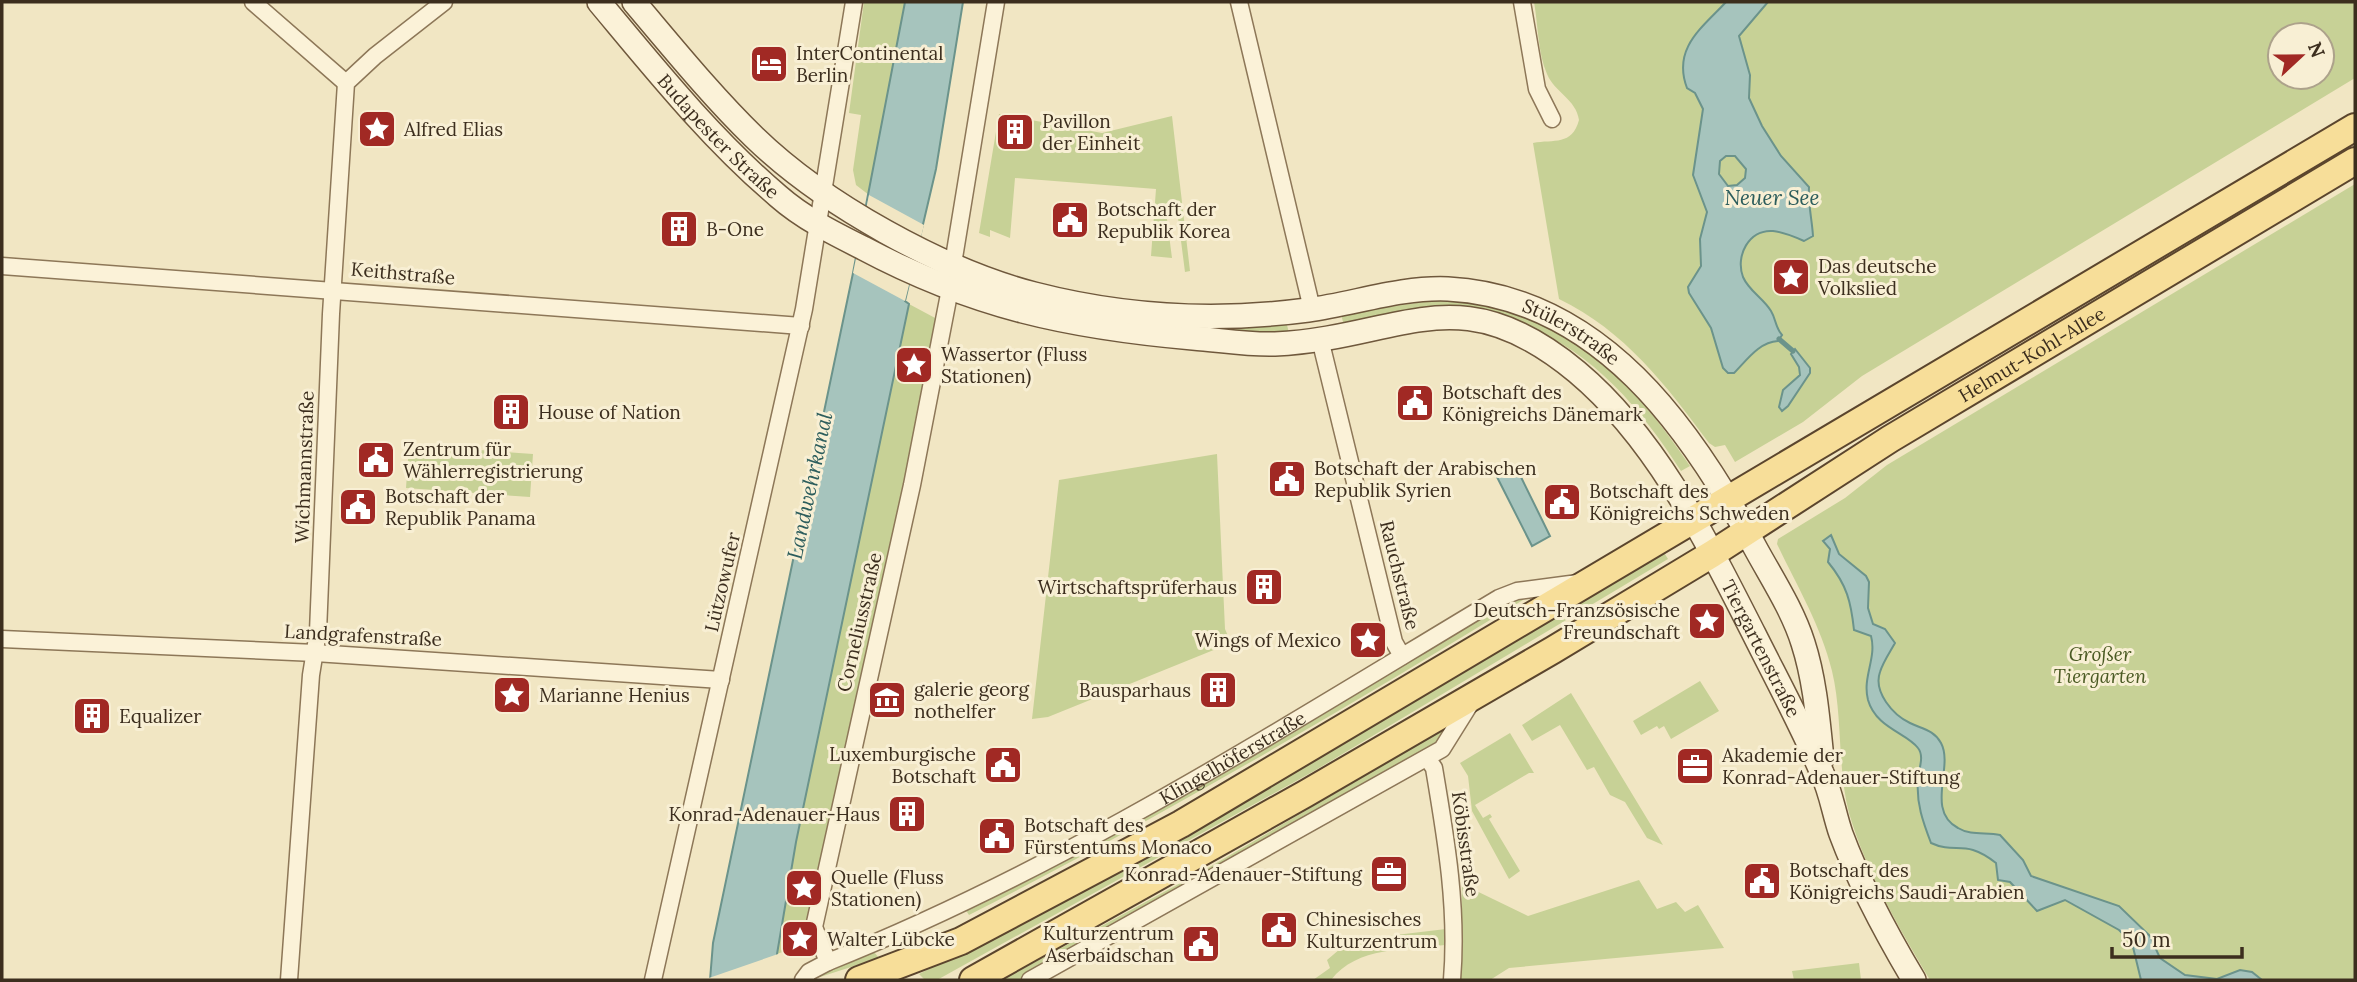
<svg xmlns="http://www.w3.org/2000/svg" width="2357" height="982" viewBox="0 0 2357 982" font-family="Lora,serif">
  <style>
    .green { fill: #c7d196; fill-rule: evenodd }
    .water { fill: #a6c4bd; stroke: #6b938b; stroke-width: 2; fill-rule: evenodd }
    .pier { fill: #f1e6c3 }
    .lines { fill: none; stroke-linecap: round; stroke-linejoin: round }
    .stream { stroke: #6b938b; stroke-width: 5 }
    .street-casing { stroke: #8d7758; stroke-width: 19 }
    .secondary-casing { stroke: #6f583c; stroke-width: 26 }
    .primary-casing { stroke: #5b452d; stroke-width: 30 }
    .street { stroke: #fbf2d8; stroke-width: 16 }
    .secondary { stroke: #fbf2d8; stroke-width: 23 }
    .primary { stroke: #f7de99; stroke-width: 26 }
    .labels { text-anchor: middle; stroke-width: 6; stroke-linejoin: round; paint-order: stroke }
    .poi-label { font-size: 19px; fill: #3c2e1e; stroke: #f8efd4; text-anchor: start }
    .street-label { font-size: 19px; fill: #3c2e1e; stroke: #f8efd4 }
    .park-label { font-size: 19px; font-style: italic; fill: #4a5a23; stroke: #f8efd4 }
    .water-label { font-size: 21px; font-style: italic; fill: #2c5d5c; stroke: #f8efd4 }
  </style>
  <rect width="100%" height="100%" fill="#f1e6c3"/>
  <!-- green -->
  <path class="green" d="M864 2H905L869 195 856 185 853 170 861 115 849 113Z
    M1534 2H2355V78L1862 376 1803 422 1735 462 1725 445 1715 447 1709 443C1666 385 1625 331 1559 299L1533 143C1554 139 1572 146 1579 120 1576 99 1555 93 1547 74 1538 54 1538 24 1534 2ZM2280 35H2322V77H2280Z
    M999 114 1102 133 1172 116 1190 271 1185 272 1176 202 1165 204 1172 258 1151 256 1156 189 1015 178 1010 238 990 230V237L979 233Z
    M2355 184V980H1930C1898 926 1867 874 1849 813 1837 767 1843 717 1832 671 1821 626 1797 586 1777 544L1778 539 1845 498 1887 465Z
    M1437 300C1559 306 1625 370 1690 466L1681 471C1639 406 1590 348 1514 321L1344 326 1341 314Z
    M909 304 937 319 928 375 812 941 777 954 796 842Z
    M1286 321 1289 333 1255 337 1167 323Z
    M409 445 533 454 530 497 406 488Z
    M1217 454 1225 629 1231 643 1048 717 1032 719 1059 480Z
    M1663 551 1668 559 1314 771 937 980H925L919 974C1176 848 1419 699 1663 551Z
    M1521 597 1523 600C1341 711 1158 819 969 915L965 909 1502 604Z
    M1700 681 1719 711 1671 739 1664 726 1659 729 1657 726 1641 735 1633 721Z
    M1571 693 1663 845 1647 838 1625 802 1610 795 1594 767 1587 770 1560 725 1532 741 1522 725Z
    M1450 726 1441 741 1018 980H1002L1208 868Z
    M1510 733 1534 773H1529L1475 805 1483 818 1490 814 1492 817 1489 819 1520 871 1509 879 1472 811 1468 776 1460 763Z
    M1639 880 1657 909 1676 902 1685 912 1698 905 1724 948 1509 968 1490 980H1460L1462 884 1528 916Z
    M1446 929 1445 945C1406 950 1357 946 1331 980H1313L1330 968 1327 960 1340 949 1337 942Z
    M874 952 879 958 820 977 818 973Z
    M1859 963 1861 980H1794L1792 971Z"/>
  <!-- water -->
  <path class="water" d="M905 2H963L936 169 905 301 909 304 796 842 777 954 778 980H710L713 943 853 273Z
    M1726 2H1768L1739 36 1750 75 1749 98 1762 126 1781 156 1809 187C1808 204 1812 220 1813 236L1804 241C1795 237 1783 232 1773 231 1749 229 1735 256 1743 277 1749 291 1763 298 1771 311 1776 319 1775 327 1782 335L1778 341C1759 342 1747 360 1734 373H1728L1723 368 1711 328 1689 293 1688 287 1701 266 1700 239 1707 212 1693 175 1703 109 1695 93 1687 88C1672 48 1702 28 1726 2ZM1726 156H1735L1746 169 1745 178 1737 185 1728 186 1719 174 1720 161Z
    M1795 349 1810 368V373L1788 406 1782 411 1779 407 1783 390 1800 375 1799 367 1791 354Z
    M1518 471 1550 536 1532 546 1495 473Z
    M1831 535 1839 554 1866 576 1869 582 1868 608 1873 624 1885 629 1895 643C1890 652 1883 662 1880 672 1873 692 1893 715 1910 723 1922 729 1934 730 1941 743 1954 767 1925 810 1958 828 1971 836 1986 832 2000 835L2023 860 2031 876 2119 906 2150 936 2160 958 2185 975 2217 979 2240 970 2252 972 2262 980H2141L2132 943 2119 930 2065 900 2037 911 2010 882 1998 880 1996 863C1964 838 1957 855 1931 843 1923 822 1916 803 1918 780 1918 770 1925 757 1918 748 1907 733 1876 728 1868 700 1862 677 1877 658 1871 636L1854 630C1851 602 1847 585 1828 562L1830 549 1823 541Z"/>
  <!-- pier -->
  <path class="pier" d="M869 195 924 225 905 301 853 273Z
    M781 953V980H706V979Z"/>
  <g class="lines">
    <!-- stream -->
    <path class="stream" d="M1779 339 1793 351"/>
    <defs>
      <g id="street">
        <path d="M253 2 346 83"/>
        <path d="M1239 2 1312 309"/>
        <path d="M1522 2 1537 89 1552 119"/>
        <path d="M953 264 996 2"/>
        <path d="M2 266 801 326"/>
        <path d="M1320 339 1394 642 1402 656"/>
        <path d="M2 639 315 653 721 680"/>
        <path d="M1427 758 1434 768C1446 839 1458 908 1452 980"/>
        <path d="M828 962 814 927 912 485 950 289"/>
        <path d="M289 980 311 675 318 632 331 314 346 83 375 56 444 2"/>
        <path d="M653 980 804 309 854 2"/>
        <path id="s1" d="M803 980 809 972 828 962C1064 868 1282 728 1499 598L1517 591 1578 583"/>
        <path d="M1030 980 1442 749 1472 701"/>
      </g>
      <g id="secondary">
        <path id="s2" d="M599 2C655 69 710 138 778 196 803 218 833 233 863 248 974 307 1068 327 1193 338 1220 340 1248 345 1275 344 1402 338 1458 273 1577 372 1657 439 1707 542 1754 634 1777 680 1802 726 1822 773 1831 792 1834 814 1841 834 1860 885 1886 933 1914 980"/>
        <path id="s3" d="M634 2C673 48 711 95 754 137 823 204 942 270 1034 294 1123 317 1216 322 1308 310 1354 304 1400 287 1448 289 1600 297 1692 429 1757 551 1773 580 1793 611 1803 643 1815 680 1818 720 1822 759"/>
      </g>
      <g id="primary">
        <path d="M859 980 961 941 1181 824 2355 127"/>
        <path id="s4" d="M973 980 1305 794 1553 650 1712 554 1890 439 2355 161"/>
      </g>
    </defs>
    <!-- street casing -->
    <use href="#street" class="street-casing"/>
    <!-- secondary casing -->
    <use href="#secondary" class="secondary-casing"/>
    <!-- primary casing -->
    <use href="#primary" class="primary-casing"/>
    <!-- street -->
    <use href="#street" class="street"/>
    <!-- secondary -->
    <use href="#secondary" class="secondary"/>
    <!-- primary -->
    <use href="#primary" class="primary"/>
  </g>
  <!-- icons -->
  <defs>
    <symbol id="hotel-square" viewBox="-11 -11 22 22"><rect x="-9" y="-9" width="18" height="18" rx="4" fill="#a12924" stroke="#f8efd4"/><path d="M-6-4.5h1.5V1H6V5H4.5V3h-9V5H-6ZM-4 0a1.8 1.8 0 1 1 3.6 0ZM.5 0V-2.5h3Q6-2.5 6 0Z" fill="#fff"/></symbol>
    <symbol id="sight-square" viewBox="-11 -11 22 22"><rect x="-9" y="-9" width="18" height="18" rx="4" fill="#a12924" stroke="#f8efd4"/><path d="M0-6L1.8-2.2L6-1.7L2.9 1.2L3.7 5.4L0 3.3L-3.7 5.4L-2.9 1.2L-6-1.7L-1.8-2.2Z" fill="#fff"/></symbol>
    <symbol id="building-square" viewBox="-11 -11 22 22"><rect x="-9" y="-9" width="18" height="18" rx="4" fill="#a12924" stroke="#f8efd4"/><path d="M-4-6H4V6H1V3H-1V6H-4ZM-2.5-4.3h1.7v1.8h-1.7ZM.8-4.3h1.7v1.8H.8ZM-2.5-1h1.7V.8h-1.7ZM.8-1h1.7V.8H.8Z" fill="#fff"/></symbol>
    <symbol id="civic-square" viewBox="-11 -11 22 22"><rect x="-9" y="-9" width="18" height="18" rx="4" fill="#a12924" stroke="#f8efd4"/><path d="M-.6-6.5H3V-4.5H.6V-3L4-1V1h2V6H-6V1h2V-1L-.6-3ZM-1.2 2.5V6h2.4V2.5Z" fill="#fff"/></symbol>
    <symbol id="museum-square" viewBox="-11 -11 22 22"><rect x="-9" y="-9" width="18" height="18" rx="4" fill="#a12924" stroke="#f8efd4"/><path d="M0-6L6-3V-2H-6V-3ZM-5-1h2V3h-2ZM-1-1h2V3h-2ZM3-1h2V3H3ZM-6 4H6V6H-6Z" fill="#fff"/></symbol>
    <symbol id="office-square" viewBox="-11 -11 22 22"><rect x="-9" y="-9" width="18" height="18" rx="4" fill="#a12924" stroke="#f8efd4"/><path d="M-6-3h4V-5.5h4V-3h4V5H-6ZM-1-4.5V-3h2v-1.5ZM-6 0V1H6V0Z" fill="#fff"/></symbol>
  </defs>
  <g fill-rule="evenodd">
    <use href="#hotel-square" x="747" y="42" width="44" height="44"/>
    <use href="#sight-square" x="355" y="107" width="44" height="44"/>
    <use href="#building-square" x="993" y="110" width="44" height="44"/>
    <use href="#civic-square" x="1048" y="198" width="44" height="44"/>
    <use href="#building-square" x="657" y="207" width="44" height="44"/>
    <use href="#sight-square" x="1769" y="255" width="44" height="44"/>
    <use href="#sight-square" x="892" y="343" width="44" height="44"/>
    <use href="#civic-square" x="1393" y="381" width="44" height="44"/>
    <use href="#building-square" x="489" y="390" width="44" height="44"/>
    <use href="#civic-square" x="354" y="438" width="44" height="44"/>
    <use href="#civic-square" x="1265" y="457" width="44" height="44"/>
    <use href="#civic-square" x="1540" y="480" width="44" height="44"/>
    <use href="#civic-square" x="336" y="485" width="44" height="44"/>
    <use href="#building-square" x="1242" y="565" width="44" height="44"/>
    <use href="#sight-square" x="1685" y="599" width="44" height="44"/>
    <use href="#sight-square" x="1346" y="618" width="44" height="44"/>
    <use href="#building-square" x="1196" y="668" width="44" height="44"/>
    <use href="#sight-square" x="490" y="673" width="44" height="44"/>
    <use href="#museum-square" x="865" y="678" width="44" height="44"/>
    <use href="#building-square" x="70" y="694" width="44" height="44"/>
    <use href="#civic-square" x="981" y="743" width="44" height="44"/>
    <use href="#office-square" x="1673" y="744" width="44" height="44"/>
    <use href="#building-square" x="885" y="792" width="44" height="44"/>
    <use href="#civic-square" x="975" y="814" width="44" height="44"/>
    <use href="#office-square" x="1367" y="852" width="44" height="44"/>
    <use href="#civic-square" x="1740" y="859" width="44" height="44"/>
    <use href="#sight-square" x="782" y="866" width="44" height="44"/>
    <use href="#civic-square" x="1257" y="908" width="44" height="44"/>
    <use href="#sight-square" x="778" y="917" width="44" height="44"/>
    <use href="#civic-square" x="1179" y="922" width="44" height="44"/>
  </g>
  <g class="labels">
    <!-- poi labels -->
    <g class="poi-label">
      <text x="796" y="60">InterContinental<tspan x="796" dy="22">Berlin</tspan></text>
      <text x="1042" y="128">Pavillon<tspan x="1042" dy="22">der Einheit</tspan></text>
      <text x="404" y="136">Alfred Elias</text>
      <text x="1097" y="216">Botschaft der<tspan x="1097" dy="22">Republik Korea</tspan></text>
      <text x="706" y="236">B-One</text>
      <text x="1818" y="273">Das deutsche<tspan x="1818" dy="22">Volkslied</tspan></text>
      <text x="941" y="361">Wassertor (Fluss<tspan x="941" dy="22">Stationen)</tspan></text>
      <text x="1442" y="399">Botschaft des<tspan x="1442" dy="22">Königreichs Dänemark</tspan></text>
      <text x="538" y="419">House of Nation</text>
      <text x="403" y="456">Zentrum für<tspan x="403" dy="22">Wählerregistrierung</tspan></text>
      <text x="1314" y="475">Botschaft der Arabischen<tspan x="1314" dy="22">Republik Syrien</tspan></text>
      <text x="1589" y="498">Botschaft des<tspan x="1589" dy="22">Königreichs Schweden</tspan></text>
      <text x="385" y="503">Botschaft der<tspan x="385" dy="22">Republik Panama</tspan></text>
      <text x="1237" y="594" text-anchor="end">Wirtschaftsprüferhaus</text>
      <text x="1680" y="617" text-anchor="end">Deutsch-Franzsösische<tspan x="1680" dy="22">Freundschaft</tspan></text>
      <text x="1341" y="647" text-anchor="end">Wings of Mexico</text>
      <text x="914" y="696">galerie georg<tspan x="914" dy="22">nothelfer</tspan></text>
      <text x="1191" y="697" text-anchor="end">Bausparhaus</text>
      <text x="539" y="702">Marianne Henius</text>
      <text x="119" y="723">Equalizer</text>
      <text x="976" y="761" text-anchor="end">Luxemburgische<tspan x="976" dy="22">Botschaft</tspan></text>
      <text x="1722" y="762">Akademie der<tspan x="1722" dy="22">Konrad-Adenauer-Stiftung</tspan></text>
      <text x="880" y="821" text-anchor="end">Konrad-Adenauer-Haus</text>
      <text x="1024" y="832">Botschaft des<tspan x="1024" dy="22">Fürstentums Monaco</tspan></text>
      <text x="1789" y="877">Botschaft des<tspan x="1789" dy="22">Königreichs Saudi-Arabien</tspan></text>
      <text x="1362" y="881" text-anchor="end">Konrad-Adenauer-Stiftung</text>
      <text x="831" y="884">Quelle (Fluss<tspan x="831" dy="22">Stationen)</tspan></text>
      <text x="1306" y="926">Chinesisches<tspan x="1306" dy="22">Kulturzentrum</tspan></text>
      <text x="1174" y="940" text-anchor="end">Kulturzentrum<tspan x="1174" dy="22">Aserbaidschan</tspan></text>
      <text x="827" y="946">Walter Lübcke</text>
    </g>
    <!-- street labels -->
    <g class="street-label">
      <text dy="7" stroke="none"><textPath href="#s2" startOffset="180">Budapester Straße</textPath></text>
      <text transform="translate(403 273) rotate(5)" y="7">Keithstraße</text>
      <text dy="7" stroke="none"><textPath href="#s3" startOffset="1055">Stülerstraße</textPath></text>
      <text dy="7" stroke="none"><textPath href="#s4" startOffset="1230">Helmut-Kohl-Allee</textPath></text>
      <text transform="translate(304 467) rotate(-88)" y="7">Wichmannstraße</text>
      <text transform="translate(1400 575) rotate(76)" y="7">Rauchstraße</text>
      <text transform="translate(722 582) rotate(-77)" y="7">Lützowufer</text>
      <text transform="translate(859 622) rotate(-77)" y="7">Corneliusstraße</text>
      <text transform="translate(363 635) rotate(3)" y="7">Landgrafenstraße</text>
      <text dy="7" stroke="none"><textPath href="#s2" startOffset="1444">Tiergartenstraße</textPath></text>
      <text dy="7" stroke="none"><textPath href="#s1" startOffset="485">Klingelhöferstraße</textPath></text>
      <text transform="translate(1466 844) rotate(82)" y="7">Köbisstraße</text>
    </g>
    <!-- park labels -->
    <g class="park-label">
      <text x="2100" y="661">Großer<tspan x="2100" dy="22">Tiergarten</tspan></text>
    </g>
    <!-- water labels -->
    <g class="water-label">
      <text x="1772" y="205">Neuer See</text>
      <text transform="translate(810 486) rotate(-78)" y="7">Landwehrkanal</text>
    </g>
  </g>
  <!-- border -->
  <rect width="2357" height="982" fill="none" stroke="#3c2e1e" stroke-width="7"/>
  <!-- north arrow -->
  <g transform="translate(2301 56) rotate(68)"><circle r="33" fill="#f8efd4" stroke="#ada28b" stroke-width="2"/>
  <path d="M0-5L12 26L0 18L-12 26Z" fill="#a12924"/>
  <text y="-10" font-size="19" font-weight="bold" text-anchor="middle" fill="#3c2e1e">N</text>
  </g>
  <!-- scale -->
  <path d="M2112 947v10h130v-10" fill="none" stroke="#3c2e1e" stroke-width="3.5"/>
  <text x="2122" y="947" font-size="21" fill="#3c2e1e" stroke="#f8efd4" stroke-width="5" paint-order="stroke">50 m</text>
</svg>
